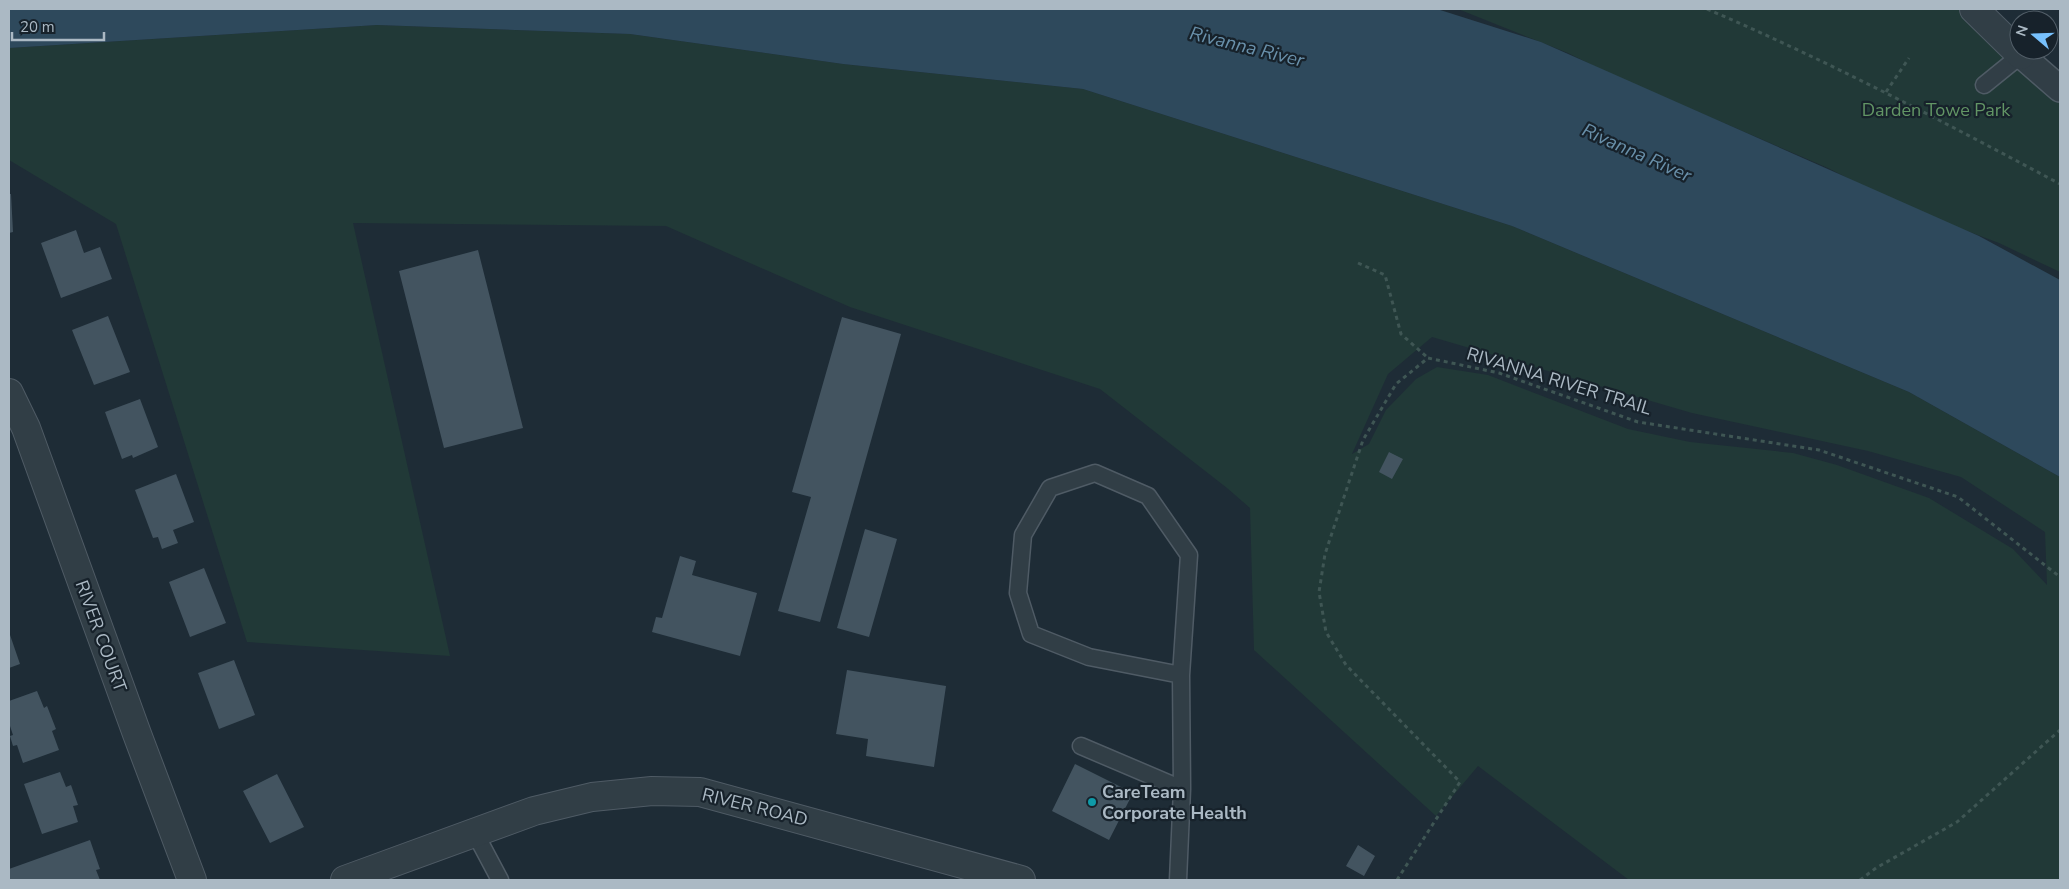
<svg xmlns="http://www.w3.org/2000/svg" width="2069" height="889" viewBox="0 0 2069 889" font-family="'Nunito Sans',sans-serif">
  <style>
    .green { fill: #213937; fill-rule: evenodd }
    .water { fill: #2e495c }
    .building { fill: #435460 }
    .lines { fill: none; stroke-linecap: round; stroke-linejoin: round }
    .service-casing { stroke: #4f5b65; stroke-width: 19 }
    .pedestrian-casing { stroke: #4f5b65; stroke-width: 28 }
    .minor-casing { stroke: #4f5b65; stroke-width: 30 }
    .tertiary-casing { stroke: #4f5b65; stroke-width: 30 }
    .path { stroke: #3f5654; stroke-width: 3; stroke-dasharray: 4 4; stroke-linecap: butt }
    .service { stroke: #313e46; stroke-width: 16 }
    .pedestrian { stroke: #313e46; stroke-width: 25 }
    .minor { stroke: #313e46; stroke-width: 28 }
    .tertiary { stroke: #313e46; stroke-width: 28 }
    .culture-dot { fill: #0f9aa8; stroke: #17222b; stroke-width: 2 }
    .labels { text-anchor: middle; stroke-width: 4.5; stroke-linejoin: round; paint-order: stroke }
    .park-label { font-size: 18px; fill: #629565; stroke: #17222b }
    .street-label { font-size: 18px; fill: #abb9c4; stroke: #17222b }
    .poi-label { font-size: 18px; font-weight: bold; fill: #abb9c4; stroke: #17222b; text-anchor: start }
    .water-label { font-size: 19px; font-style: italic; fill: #6990aa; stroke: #17222b }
  </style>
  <rect width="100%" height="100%" fill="#1e2c36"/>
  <!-- green -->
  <path class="green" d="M1458 9H1986L2060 79V272L1999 243 1906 208 1828 168 1608 73 1568 53Z
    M377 25 630 34 843 64 1083 89 1512 226 1909 392 2060 477V880H1629L1478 766 1436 816 1254 650 1250 508 1227 488 1100 389 850 307 666 226 353 223 450 656 247 642 116 224 9 160V48ZM1432 337 1692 413 1868 451 1961 477 2045 532 2047 585 2013 549 1929 498 1837 465 1793 453 1690 442 1628 429 1488 375 1437 367 1416 379 1386 410 1369 444 1352 454 1388 374Z"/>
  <!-- water -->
  <path class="water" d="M9 9H1437L1541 42 1979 236 2060 280V477L1909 392 1512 226 1083 89 843 64 630 34 377 25 9 48Z"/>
  <!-- building -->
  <path class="building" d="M9 194H11L13 232 9 233Z
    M76 230 84 253 100 247 112 279 61 298 41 243Z
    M478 250 523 428 444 448 399 271Z
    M108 316 130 372 94 385 72 330Z
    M842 317 901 334 820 622 778 611 811 497 792 492Z
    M140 399 158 447 133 458 132 455 122 459 105 412Z
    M1389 452 1403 459 1392 479 1379 472Z
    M176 474 194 522 173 530 178 543 162 549 158 537 153 538 135 490Z
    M865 529 897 539 869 637 837 628Z
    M680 556 696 561 692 575 757 593 740 656 652 632 656 617 662 618Z
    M204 568 226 623 190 637 169 582Z
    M9 632 20 664 9 668Z
    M234 660 255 715 219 729 198 673Z
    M847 670 946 686 934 767 866 756 868 739 836 734Z
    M37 691 44 708 47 706 56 729 52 731 59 750 23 763 17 745 13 746 10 736 13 735 9 723V701Z
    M1075 764 1133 793 1109 840 1052 811Z
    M60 772 66 787 71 785 78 805 73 806 78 822 42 834 24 784Z
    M277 774 304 827 270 843 243 791Z
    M90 840 100 869 96 870 100 880H9V869Z
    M1358 845 1375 856 1364 876 1346 866Z"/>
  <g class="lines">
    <defs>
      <path id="service" d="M1984 85 2021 55
        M1081 746 1182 789
        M475 833 500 880
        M1178 880 1182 789 1181 675 1189 555 1148 496 1095 473 1050 488 1023 535 1018 593 1031 634 1089 657 1181 675"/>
      <path id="pedestrian" d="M2021 55 2060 89"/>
      <path id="minor" d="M1974 9 2021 55
        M9 393 26 428 137 734 192 880"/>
      <path id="tertiary" d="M345 880 534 811 592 797 652 791 700 792 1021 880"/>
    </defs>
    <!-- service casing -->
    <use href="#service" class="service-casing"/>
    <!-- pedestrian casing -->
    <use href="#pedestrian" class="pedestrian-casing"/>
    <!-- minor casing -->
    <use href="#minor" class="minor-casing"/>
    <!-- tertiary casing -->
    <use href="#tertiary" class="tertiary-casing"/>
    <!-- path -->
    <path class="path" d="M1707 9C1828 61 1944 122 2060 184
      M1886 92 1909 58
      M1358 263 1385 275 1401 334 1428 358
      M1397 880 1460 782 1346 665 1326 632 1319 592 1325 554 1363 440 1396 384 1428 358 1499 373 1638 422 1819 450 1958 497 2060 577
      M1860 880 1876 868 1957 822 2060 730"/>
    <!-- service -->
    <use href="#service" class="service"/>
    <!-- pedestrian -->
    <use href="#pedestrian" class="pedestrian"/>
    <!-- minor -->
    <use href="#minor" class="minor"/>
    <!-- tertiary -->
    <use href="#tertiary" class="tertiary"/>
  </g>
  <!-- markers -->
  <circle class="culture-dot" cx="1092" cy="802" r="5"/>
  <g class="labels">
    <!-- park labels -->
    <g class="park-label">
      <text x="1936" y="116">Darden Towe Park</text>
    </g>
    <!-- street labels -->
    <g class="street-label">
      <text transform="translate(1559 381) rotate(17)" y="6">RIVANNA RIVER TRAIL</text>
      <text transform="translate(101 636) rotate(70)" y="6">RIVER COURT</text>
      <text transform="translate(755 807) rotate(14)" y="6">RIVER ROAD</text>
    </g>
    <!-- poi labels -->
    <g class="poi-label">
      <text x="1102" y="798">CareTeam<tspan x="1102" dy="21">Corporate Health</tspan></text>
    </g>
    <!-- water labels -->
    <g class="water-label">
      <text transform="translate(1247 46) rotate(14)" y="7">Rivanna River</text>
      <text transform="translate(1637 152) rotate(24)" y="7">Rivanna River</text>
    </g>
  </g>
  <!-- border -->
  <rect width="2069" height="889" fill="none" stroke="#abb9c4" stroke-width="20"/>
  <!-- north arrow -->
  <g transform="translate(2034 35) rotate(289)"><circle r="24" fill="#17222b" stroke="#525e68"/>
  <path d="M0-4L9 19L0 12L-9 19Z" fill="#77c1fd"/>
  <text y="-8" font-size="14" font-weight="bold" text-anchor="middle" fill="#abb9c4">N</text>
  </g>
  <!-- scale -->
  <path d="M12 32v8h92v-8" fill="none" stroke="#abb9c4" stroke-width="2.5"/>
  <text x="20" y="32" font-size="15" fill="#abb9c4" stroke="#17222b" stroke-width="4" paint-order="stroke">20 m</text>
</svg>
